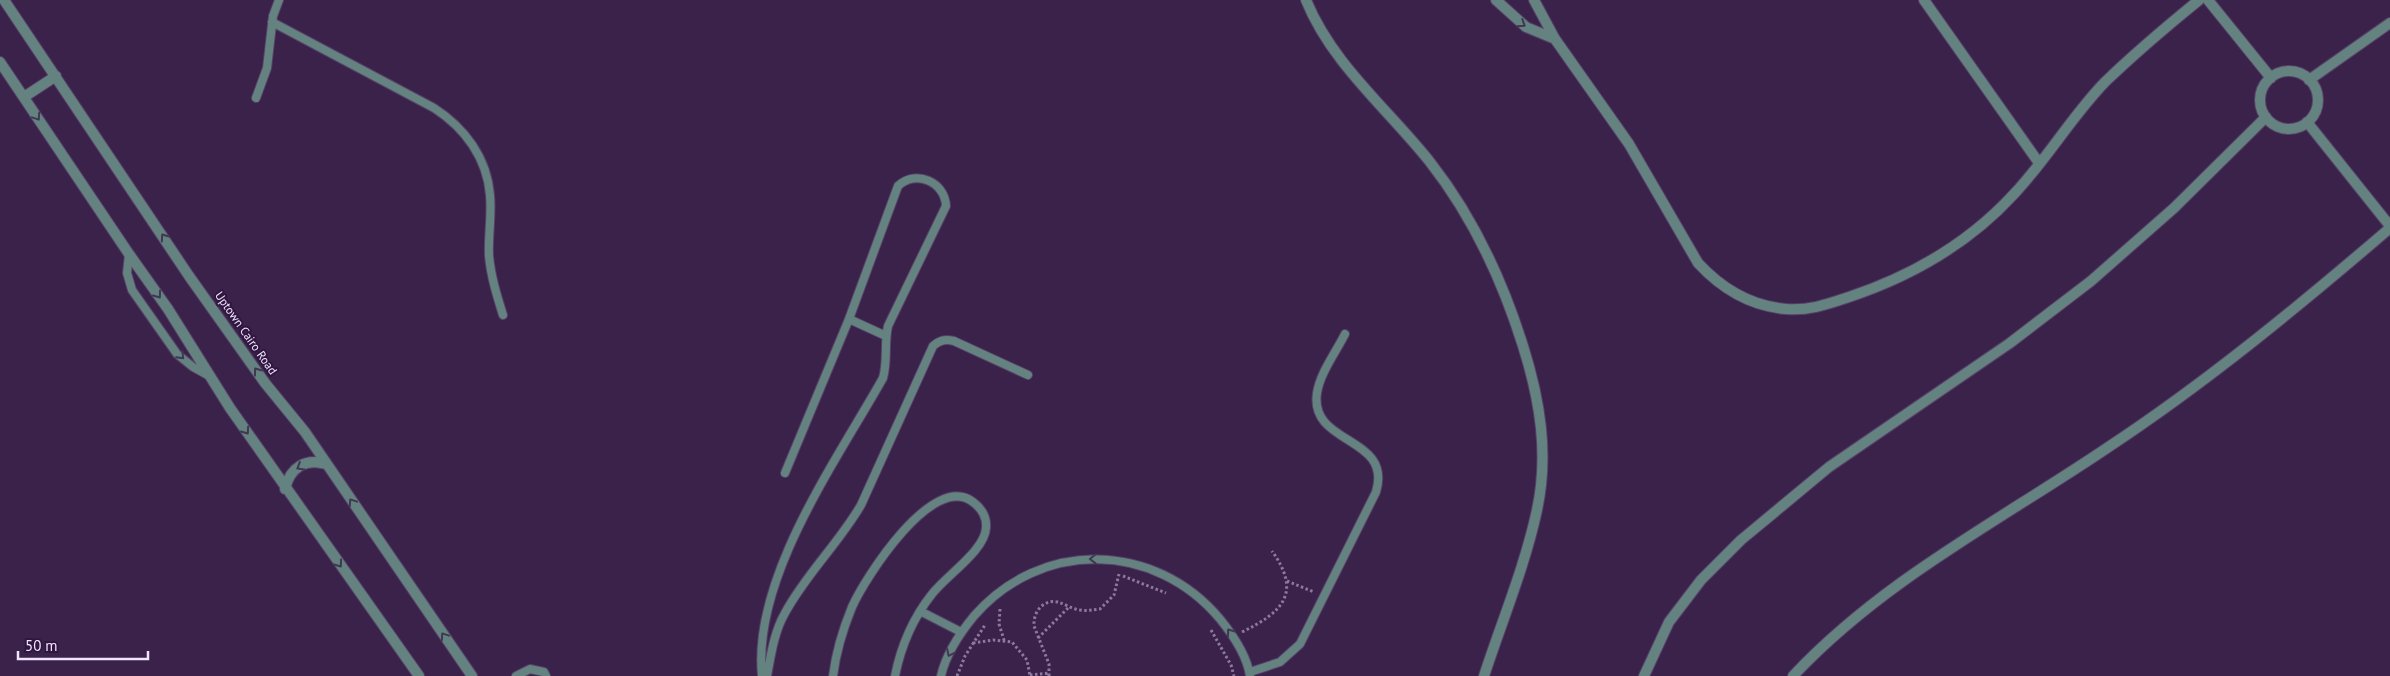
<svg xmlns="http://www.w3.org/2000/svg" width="2390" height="676" viewBox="0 0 2390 676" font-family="'PT Sans',sans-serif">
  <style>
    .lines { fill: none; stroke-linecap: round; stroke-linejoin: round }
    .service-casing { stroke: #574168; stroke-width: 10 }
    .minor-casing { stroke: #574168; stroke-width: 12 }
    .tertiary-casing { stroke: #574168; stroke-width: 12 }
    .path { stroke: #8d799c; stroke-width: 3; stroke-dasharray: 2.5 2.5; stroke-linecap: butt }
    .service { stroke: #648280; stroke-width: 8 }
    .minor { stroke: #648280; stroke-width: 10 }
    .tertiary { stroke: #648280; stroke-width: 10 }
    .oneway { stroke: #403753 }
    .labels { text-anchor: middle; stroke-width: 4; stroke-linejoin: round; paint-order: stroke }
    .street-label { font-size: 12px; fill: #f2e4ff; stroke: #301740 }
  </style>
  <rect width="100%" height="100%" fill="#3a224b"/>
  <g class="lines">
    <defs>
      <path id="service" d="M272 22 434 108C465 128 487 158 490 195 492 215 488 236 489 256 491 277 497 296 503 315
        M256 98 267 68 273 16 279 0
        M129 254 127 273 132 290 177 354 193 367 211 377
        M849 319 886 336
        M920 611 961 632
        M1250 672 1280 662 1300 644 1376 492C1393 435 1309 446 1317 393 1320 373 1336 352 1345 334
        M516 676 530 669 544 672 546 676
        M762 676C752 578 837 460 883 378 888 361 884 343 888 326L946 206C945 182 916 169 898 186L849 319 785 473
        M767 676C771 655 774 632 785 613 806 574 839 543 861 505L933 346C940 340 945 339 954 341L1028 375
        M833 676C836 652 843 629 852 607 865 578 933 471 973 502 981 508 987 517 986 528 985 550 947 575 932 594 913 618 901 646 895 676
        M941 676C946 654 960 633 974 616 1041 539 1155 541 1220 619 1233 635 1247 656 1250 676"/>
      <path id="minor" d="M1306 0C1332 64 1388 109 1430 162 1474 218 1502 279 1523 346 1540 400 1549 454 1537 510 1525 566 1502 621 1484 676
        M1496 0 1526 27 1555 39
        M1534 0 1555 39 1629 144 1698 263C1722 289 1750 306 1786 309 1809 311 1828 304 1849 297 1912 276 1969 243 2014 194 2047 159 2072 116 2105 82 2135 53 2167 26 2199 0
        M1924 0 2039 163
        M2208 0 2271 78
        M2260 100a29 29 0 1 1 58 0a29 29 0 1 1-58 0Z
        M2309 80 2390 23
        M2307 122 2390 226
        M1644 676 1669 622 1701 580 1741 540 1829 467 2010 343 2091 281 2174 208 2266 117
        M1793 676C1883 580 1999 521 2107 448 2207 382 2299 306 2390 228"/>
      <path id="tertiary" d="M4 0 189 276 265 383 305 432 472 676
        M0 62 129 254 168 309 230 408 419 676
        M24 97 56 76
        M285 489C290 467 306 458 326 464"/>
    </defs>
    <!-- service casing -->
    <use href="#service" class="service-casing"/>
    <!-- minor casing -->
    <use href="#minor" class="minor-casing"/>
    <!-- tertiary casing -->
    <use href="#tertiary" class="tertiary-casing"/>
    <!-- path -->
    <path class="path" d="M1123 576 1166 593
      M1287 581 1314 592
      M1000 609 999 624 1004 640
      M1211 630 1231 665 1234 676
      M1242 632C1283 612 1302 593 1272 551
      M1038 638 1069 607
      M973 643 993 640 1012 642 1027 660 1030 676
      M1030 675 1049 673
      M957 676 965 656 985 625
      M1049 676V664L1034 626C1033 612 1043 599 1058 602 1065 604 1072 609 1080 610 1087 611 1093 610 1100 609L1114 595 1119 574"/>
    <!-- service -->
    <use href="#service" class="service"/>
    <!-- minor -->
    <use href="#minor" class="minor"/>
    <!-- tertiary -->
    <use href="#tertiary" class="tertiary"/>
  </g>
  <!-- one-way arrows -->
  <defs><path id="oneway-chevron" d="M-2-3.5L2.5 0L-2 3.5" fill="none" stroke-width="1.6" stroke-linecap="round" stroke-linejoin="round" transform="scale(1.25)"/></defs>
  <g class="oneway">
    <use href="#oneway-chevron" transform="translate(1522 24) rotate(33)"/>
    <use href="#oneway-chevron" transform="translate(37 117) rotate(56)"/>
    <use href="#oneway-chevron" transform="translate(164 237) rotate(-125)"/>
    <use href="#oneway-chevron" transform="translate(158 295) rotate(54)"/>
    <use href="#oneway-chevron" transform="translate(181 356) rotate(46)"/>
    <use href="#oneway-chevron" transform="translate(257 371) rotate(-126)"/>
    <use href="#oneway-chevron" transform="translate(246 431) rotate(55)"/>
    <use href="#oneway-chevron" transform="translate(300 467) rotate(149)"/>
    <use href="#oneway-chevron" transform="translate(352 502) rotate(-124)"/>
    <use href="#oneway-chevron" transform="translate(1093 559) rotate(179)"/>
    <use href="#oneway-chevron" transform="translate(339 564) rotate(54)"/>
    <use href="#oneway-chevron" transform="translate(1230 632) rotate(-126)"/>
    <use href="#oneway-chevron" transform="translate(444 636) rotate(-124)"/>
    <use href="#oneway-chevron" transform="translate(950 653) rotate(116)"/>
  </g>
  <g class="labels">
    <!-- street labels -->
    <g class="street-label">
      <text transform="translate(246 333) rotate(55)" y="4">Uptown Cairo Road</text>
    </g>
  </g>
  <!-- scale -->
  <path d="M18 651v8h130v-8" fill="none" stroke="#f2e4ff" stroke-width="2.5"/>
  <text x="25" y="651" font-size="15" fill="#f2e4ff" stroke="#301740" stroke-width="4" paint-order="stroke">50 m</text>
</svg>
